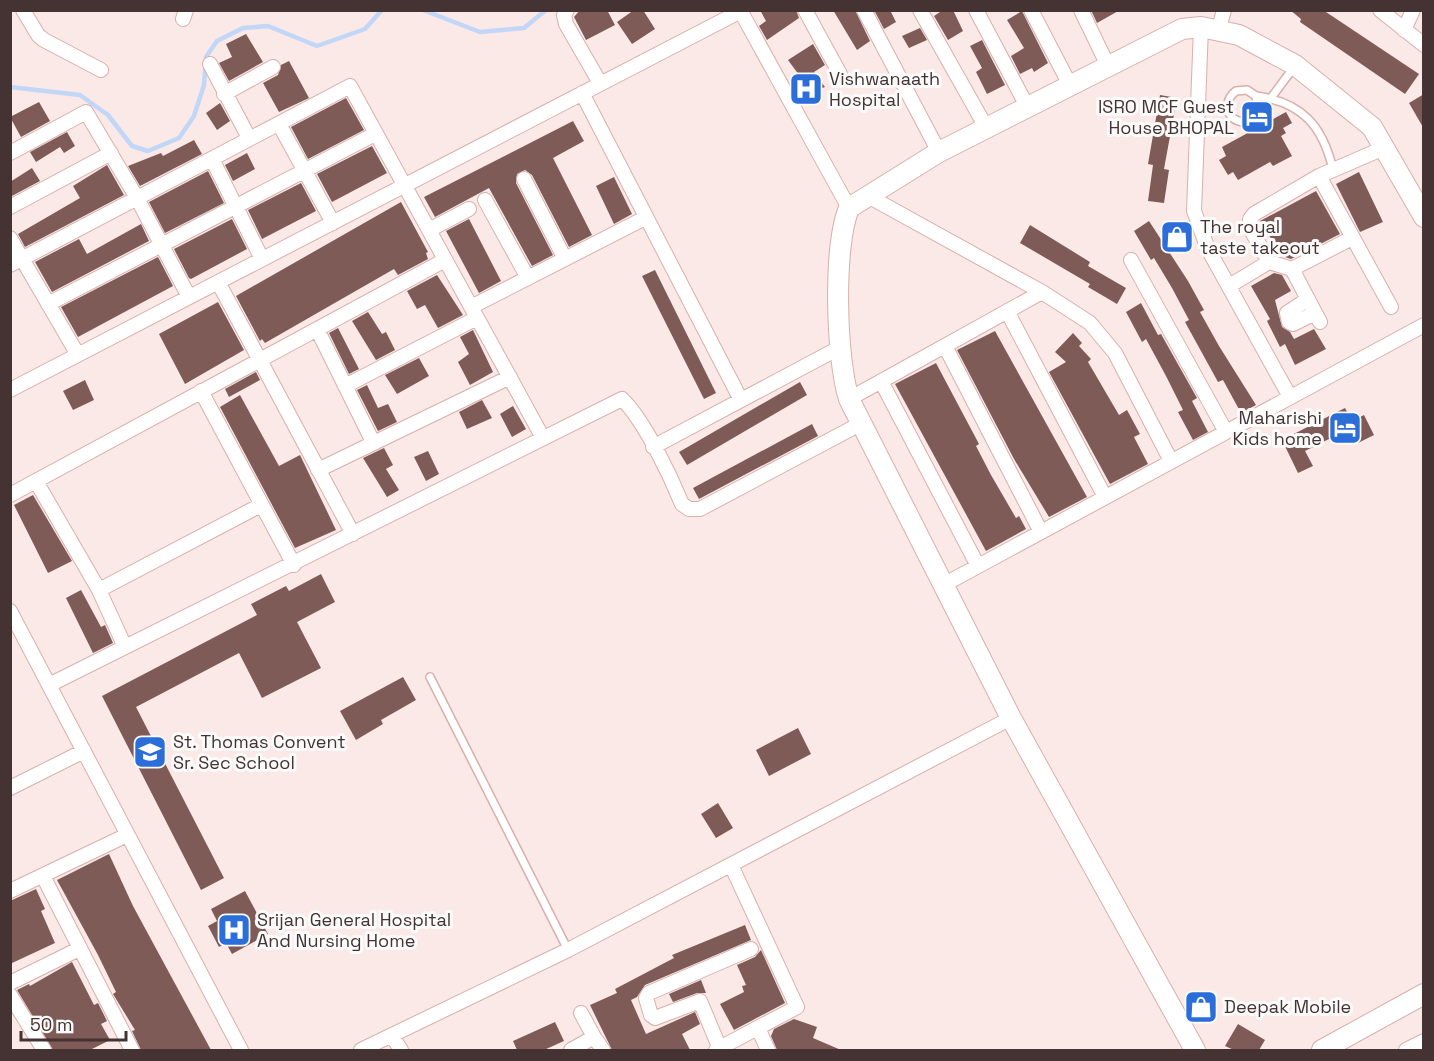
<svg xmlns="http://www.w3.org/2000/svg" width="1434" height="1061" viewBox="0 0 1434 1061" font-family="'Space Grotesk',sans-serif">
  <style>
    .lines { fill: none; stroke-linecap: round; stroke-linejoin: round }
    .stream { stroke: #c2d7f7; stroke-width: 4.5 }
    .building { fill: #7f5b57 }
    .lane-casing { stroke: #d8afaa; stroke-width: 10 }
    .street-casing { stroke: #d8afaa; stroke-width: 16 }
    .secondary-casing { stroke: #d8afaa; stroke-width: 22 }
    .lane { stroke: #fff; stroke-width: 7 }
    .street { stroke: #fff; stroke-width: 14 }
    .secondary { stroke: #fff; stroke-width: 20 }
    .labels { text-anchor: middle; stroke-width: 6; stroke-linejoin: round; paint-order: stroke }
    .poi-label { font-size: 18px; fill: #443332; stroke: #fbfbfb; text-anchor: start }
  </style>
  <rect width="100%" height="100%" fill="#fbe9e7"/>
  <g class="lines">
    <!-- stream -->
    <path class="stream" d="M423 10 480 32 524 28 546 10
      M10 87 80 95 108 115 132 146 148 151 179 138 194 116 204 85 206 57 217 41 243 28 268 26 317 46 365 29 382 10"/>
  </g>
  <!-- building -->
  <path class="building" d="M580 10H607L615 25 586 40 574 17Z
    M634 10H643L655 29 632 44 617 22Z
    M760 10H796L799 18 767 40 759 26 766 21Z
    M833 10H855L870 41 857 50Z
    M874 10H890L896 22 884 29Z
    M943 10H953L963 31 948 40 934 16Z
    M1091 10H1120L1097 23Z
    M1290 10H1323L1419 74 1405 94 1300 22 1301 19Z
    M1022 11 1048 63 1034 72 1032 68 1020 74 1011 56 1024 48 1007 20Z
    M920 28 927 40 909 48 902 36Z
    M246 34 263 62 229 81 219 63 232 57 226 44Z
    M982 40 1005 85 987 94 976 72 982 68 970 46Z
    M813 44 825 65 814 72 825 87 807 94 802 79 788 60Z
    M289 61 309 98 279 112 263 83 278 75 281 65Z
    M1424 94V129L1409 103Z
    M1160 95 1177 98 1164 169 1169 170 1164 203 1148 201 1153 165 1148 164Z
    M346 98 364 130 308 159 291 127Z
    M39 102 50 121 21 137 10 117Z
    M220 103 230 121 217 130 206 113Z
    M1286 112 1292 123 1283 128 1286 133 1281 136 1292 156 1273 166 1270 162 1238 180 1233 172 1228 175 1219 160 1226 156 1222 147Z
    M573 121 584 141 553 158 592 235 569 247 532 175 525 170 517 174 516 183 553 255 532 266 489 188 435 217 424 197Z
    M67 132 75 146 64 153 60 147 36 162 30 152Z
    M194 140 202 154 140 186 128 166 161 153 163 156Z
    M372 146 387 173 332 202 317 174Z
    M247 153 255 169 233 181 225 165Z
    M107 165 124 195 25 247 18 234 80 198 73 186Z
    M32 168 40 181 10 197V182Z
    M208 171 224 203 165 233 149 202Z
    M1359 172 1383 222 1360 232 1336 184Z
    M614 177 632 214 614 224 596 186Z
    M301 183 316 211 262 239 248 210Z
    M1316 191 1340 234 1291 259 1282 256 1260 221Z
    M401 202 428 252 426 253 428 259 398 275 394 269 265 343 262 339 260 341 236 296Z
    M232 219 247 249 191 279 189 278 174 249Z
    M469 219 501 281 479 293 446 231Z
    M1149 221 1188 281 1204 310 1200 312 1219 346 1256 405 1241 413 1223 380 1218 382 1185 322 1189 320 1172 288 1154 258 1151 260 1134 231Z
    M141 224 149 241 52 292 35 262 79 239 87 254Z
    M1030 225 1090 262 1088 266 1126 288 1117 304 1088 287 1090 284 1020 243Z
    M158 257 173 286 78 337 61 307Z
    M655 270 716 393 704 399 642 276Z
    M1274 273 1282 275 1291 291 1275 300 1282 327 1290 332 1294 339 1314 329 1326 349 1295 365 1285 344 1280 347 1267 321 1270 319 1251 286Z
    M437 275 463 315 438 328 425 305 417 309 407 291Z
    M218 302 244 350 185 384 159 334Z
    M1141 303 1158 335 1161 334 1197 398 1192 401 1208 432 1193 440 1178 412 1183 410 1166 376 1146 339 1142 342 1126 312Z
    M368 312 382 334 386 332 395 350 376 360 352 321Z
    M338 328 359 369 349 374 329 333Z
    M473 330 493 372 470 385 458 362 469 354 460 337Z
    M995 331 1087 497 1049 517 1014 459 957 350Z
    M1073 333 1082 343 1079 346 1091 359 1088 362 1119 415 1127 410 1140 434 1134 437 1148 464 1110 484 1049 372 1066 362 1055 352Z
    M419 358 429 376 397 394 385 375Z
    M936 363 979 444 976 446 991 475 1016 518 1019 516 1026 529 986 551 895 384Z
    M256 372 260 380 229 397 225 389Z
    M85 380 94 400 73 410 63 391Z
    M800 382 807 395 687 465 679 452Z
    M367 385 378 408 388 404 397 422 378 431 357 390Z
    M240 395 279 466 300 455 336 530 295 548 220 407Z
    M482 400 492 418 467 429 459 412Z
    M513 406 526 429 512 437 500 414Z
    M1345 408 1352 421 1364 415 1374 435 1358 443 1351 428 1305 451 1313 466 1298 473 1282 440Z
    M812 424 818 436 699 499 693 488Z
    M384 448 393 465 386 469 399 490 387 497 363 458Z
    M428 451 439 474 426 481 414 457Z
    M33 495 72 561 48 573 14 505Z
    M321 574 335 602 297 622 321 668 262 698 239 653 136 707 224 878 201 890 102 696 257 615 251 604 286 586 289 591Z
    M81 590 101 627 105 625 113 643 93 653 66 598Z
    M403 677 416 700 381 720 383 724 356 740 340 711Z
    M798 728 811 754 769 776 756 750Z
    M718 803 733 828 716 838 701 814Z
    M109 854 133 906 211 1050H141L132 1031 135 1030 113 994 116 992 98 955 57 880Z
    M36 889 45 909 41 911 55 943 10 964V901Z
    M245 891 268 934 232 954 226 943 219 947 208 926 217 921 211 909Z
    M745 925 751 940 645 985 637 997 631 1000 646 1034 695 1012 700 1024 682 1034 690 1050H612L590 1005 617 993 615 989 674 958 672 955Z
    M761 950 785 1003 734 1030 720 1004 744 992 742 986 746 985 737 965 755 957Z
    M72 962 94 1005 98 1003 107 1021 101 1024 110 1040 90 1050H53L17 990 29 984 30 986Z
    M701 980 706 993H697L673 1002 669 994Z
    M794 1019 817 1027 813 1038 841 1050H777L771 1036 774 1029Z
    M555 1022 564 1041 544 1050H517L513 1041Z
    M1238 1024 1265 1040 1259 1050H1234L1225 1046Z"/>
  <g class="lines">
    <defs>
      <path id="lane" d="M1256 96C1302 102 1323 126 1333 170
        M1271 98 1294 67
        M1243 122C1226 120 1222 102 1236 91L1247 90 1256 96 1258 111 1253 119
        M430 677 568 950"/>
      <path id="street" d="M23 10 38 35 44 40 101 70
        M567 10 564 15 566 24 600 83
        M740 10 849 208
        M805 10 840 74
        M864 10 939 152
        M920 10 987 129
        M976 10 1028 108
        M1031 10 1070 85
        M1081 10 1109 68
        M1380 10 1424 45
        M183 19 186 10
        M1201 27 1194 211 1208 249 1290 397
        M1219 28 1224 10
        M1404 30 1413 10
        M210 64 249 138
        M582 93 741 400
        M224 94 273 67
        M279 124 333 223
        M10 153 86 112 137 198 189 297
        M212 159 262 259
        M1319 176 1391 307
        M524 179 565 259
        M868 196 1042 292 1090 323 1115 353 1171 461
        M485 200 528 278
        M10 207 111 153
        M429 230 469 209
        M10 238 78 355
        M1131 260 1226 432
        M10 265 350 86 543 438
        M1292 269 1352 238
        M218 282 353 534
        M1229 286 1269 262
        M1308 299 1287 313 1289 322 1293 324 1315 313
        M48 304 375 134
        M471 307 645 218
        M1007 311 1105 497
        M1320 322 1292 269 1269 262 1250 228V219L1254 214 1319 176 1384 148
        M317 329 373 442
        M945 346 1041 532
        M881 381 978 566
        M345 386 477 318
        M10 390 741 11
        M201 391 294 565
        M849 399 1042 292
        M653 447 839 348
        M318 470 510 377
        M37 483 99 590 125 647
        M10 495 445 260
        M945 584 1424 325
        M99 590 261 505
        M10 611 241 1050
        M49 685 622 399C644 420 670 475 682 504L689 509H700L860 424
        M10 788 84 751
        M43 876 132 1050
        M10 891 127 835
        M10 983 79 949
        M10 995 44 1050
        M581 1013 594 1037
        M758 1028 768 1050
        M392 1036 401 1050
        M720 1049 700 1001 655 1018 651 1015 646 998 649 993 751 949
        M361 1050 568 950 1011 718
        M571 1050 594 1037 603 1050
        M716 1050 797 1007 731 865
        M1406 1050 1424 1041"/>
      <path id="secondary" d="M1195 1050 1011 718 849 399C836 358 833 247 849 208L939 152 1182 29 1201 27 1239 35 1295 65 1372 127 1424 217
        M1322 1050 1424 994"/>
    </defs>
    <!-- lane casing -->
    <use href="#lane" class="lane-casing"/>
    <!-- street casing -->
    <use href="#street" class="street-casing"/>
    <!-- secondary casing -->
    <use href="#secondary" class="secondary-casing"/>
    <!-- lane -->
    <use href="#lane" class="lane"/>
    <!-- street -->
    <use href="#street" class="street"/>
    <!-- secondary -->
    <use href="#secondary" class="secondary"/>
  </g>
  <!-- icons -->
  <defs>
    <symbol id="hospital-square" viewBox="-11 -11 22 22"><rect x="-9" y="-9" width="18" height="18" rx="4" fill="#2b6eda" stroke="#fbfbfb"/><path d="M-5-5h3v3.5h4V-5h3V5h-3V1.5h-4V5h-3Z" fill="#fff"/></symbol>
    <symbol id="hotel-square" viewBox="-11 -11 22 22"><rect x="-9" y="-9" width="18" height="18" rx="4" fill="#2b6eda" stroke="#fbfbfb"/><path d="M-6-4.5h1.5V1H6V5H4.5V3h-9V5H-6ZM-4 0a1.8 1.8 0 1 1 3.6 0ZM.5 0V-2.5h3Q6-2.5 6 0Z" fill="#fff"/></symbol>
    <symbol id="shop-square" viewBox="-11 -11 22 22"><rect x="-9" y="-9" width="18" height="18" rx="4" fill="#2b6eda" stroke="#fbfbfb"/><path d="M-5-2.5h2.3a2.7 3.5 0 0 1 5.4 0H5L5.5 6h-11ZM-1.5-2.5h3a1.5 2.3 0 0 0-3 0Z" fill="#fff"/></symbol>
    <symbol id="school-square" viewBox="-11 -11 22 22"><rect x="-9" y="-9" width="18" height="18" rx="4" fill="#2b6eda" stroke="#fbfbfb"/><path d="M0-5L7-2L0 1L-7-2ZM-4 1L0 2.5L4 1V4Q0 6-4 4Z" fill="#fff"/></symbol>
  </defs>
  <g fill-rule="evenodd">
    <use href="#hospital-square" x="787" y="70" width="38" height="38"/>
    <use href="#hotel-square" x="1238" y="98" width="38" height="38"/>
    <use href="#shop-square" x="1158" y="218" width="38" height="38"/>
    <use href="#hotel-square" x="1326" y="409" width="38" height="38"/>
    <use href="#school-square" x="131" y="733" width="38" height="38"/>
    <use href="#hospital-square" x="215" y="911" width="38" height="38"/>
    <use href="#shop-square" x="1182" y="988" width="38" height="38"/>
  </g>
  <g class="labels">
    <!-- poi labels -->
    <g class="poi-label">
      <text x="829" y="85">Vishwanaath<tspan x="829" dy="21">Hospital</tspan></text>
      <text x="1234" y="113" text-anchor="end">ISRO MCF Guest<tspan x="1234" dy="21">House BHOPAL</tspan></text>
      <text x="1200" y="233">The royal<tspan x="1200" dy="21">taste takeout</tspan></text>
      <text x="1322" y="424" text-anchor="end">Maharishi<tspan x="1322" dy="21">Kids home</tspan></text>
      <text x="173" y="748">St. Thomas Convent<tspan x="173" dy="21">Sr. Sec School</tspan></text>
      <text x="257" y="926">Srijan General Hospital<tspan x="257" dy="21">And Nursing Home</tspan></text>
      <text x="1224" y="1013">Deepak Mobile</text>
    </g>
  </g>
  <!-- border -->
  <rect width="1434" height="1061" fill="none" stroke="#443332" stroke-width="24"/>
  <!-- scale -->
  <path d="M21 1031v9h105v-9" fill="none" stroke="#443332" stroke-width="3"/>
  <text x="30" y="1031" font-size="18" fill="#443332" stroke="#fbfbfb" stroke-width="4.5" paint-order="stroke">50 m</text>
</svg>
